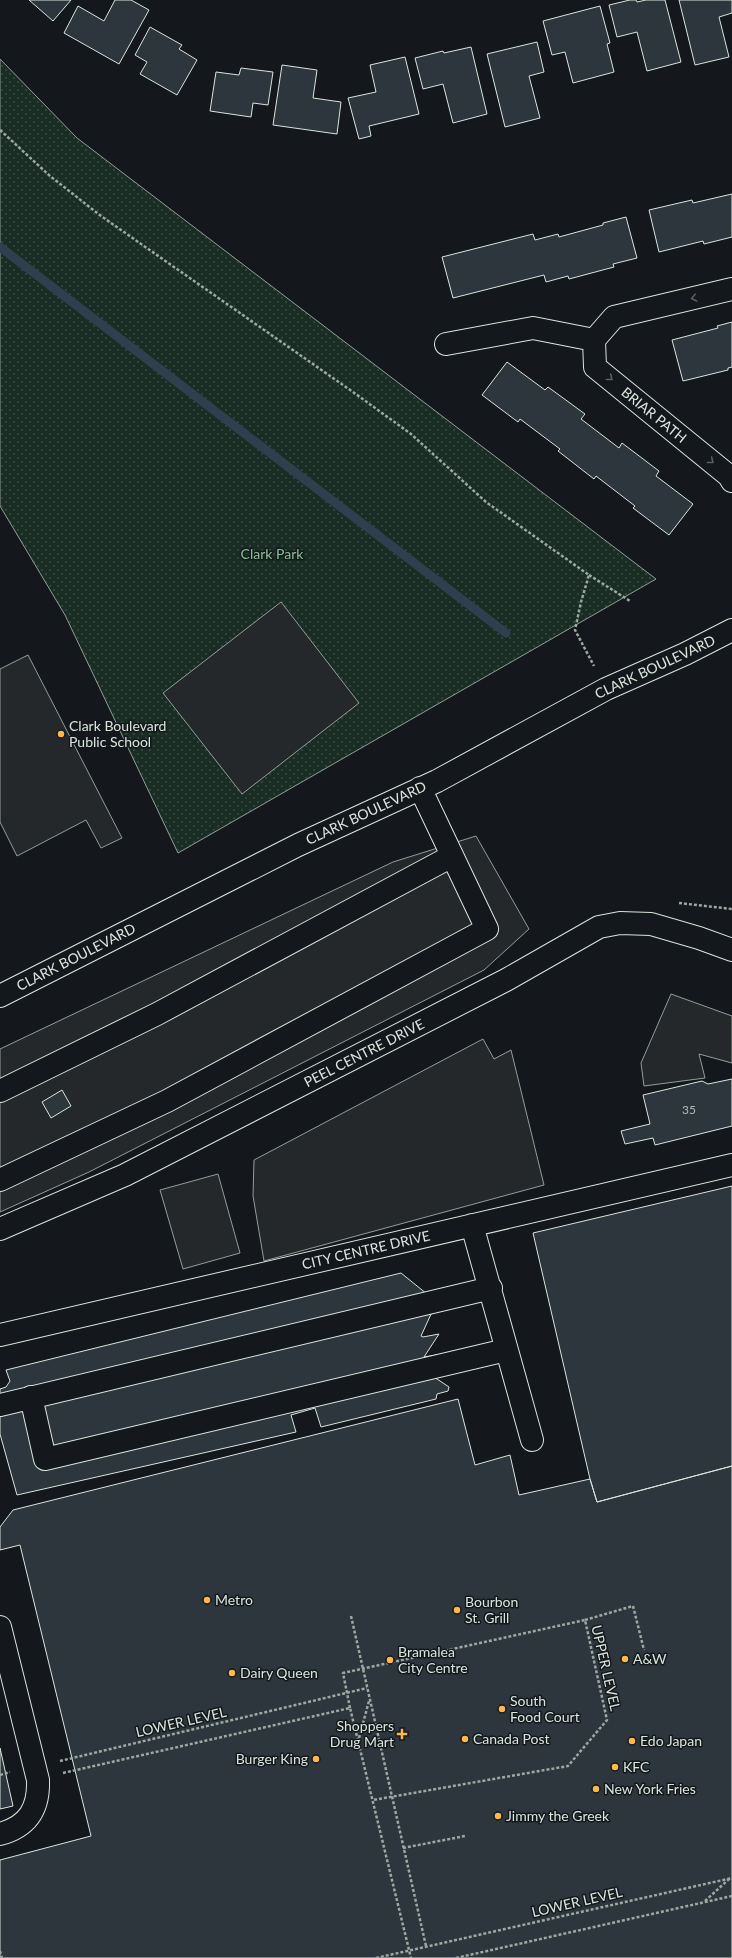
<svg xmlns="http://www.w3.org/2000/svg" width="732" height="1958" viewBox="0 0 732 1958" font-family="Lato,sans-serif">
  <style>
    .park { fill: url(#park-dots); stroke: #939e99 }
    .parking { fill: #24282b; stroke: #939e99 }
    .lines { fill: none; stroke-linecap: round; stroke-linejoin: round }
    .stream { stroke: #2f3f4d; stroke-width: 9 }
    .building { fill: #2c363c; stroke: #d8e6dc }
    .minor-casing { stroke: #d8e6dc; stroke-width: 24 }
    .path { stroke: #9da8a2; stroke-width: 2.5; stroke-dasharray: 3 2; stroke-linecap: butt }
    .minor { stroke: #14181c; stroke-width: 22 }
    .oneway { stroke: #59605f }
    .poi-dot { fill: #ffb74d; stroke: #14181c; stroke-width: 1.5 }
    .labels { text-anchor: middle; stroke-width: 3; stroke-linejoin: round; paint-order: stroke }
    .number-label { font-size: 12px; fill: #adbab4 }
    .street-label { font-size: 14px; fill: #d8e6dc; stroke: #14181c }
    .park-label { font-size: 14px; fill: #8ac095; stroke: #14181c }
    .poi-label { font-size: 14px; fill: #d8e6dc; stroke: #14181c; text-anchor: start }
  </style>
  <defs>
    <pattern id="park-dots" width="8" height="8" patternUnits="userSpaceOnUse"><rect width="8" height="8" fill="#1a2d24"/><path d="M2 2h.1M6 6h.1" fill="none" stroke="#3b4b43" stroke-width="1.8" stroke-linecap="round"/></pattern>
  </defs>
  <rect width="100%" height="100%" fill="#14181c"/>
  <!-- park -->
  <path class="park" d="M0 59 77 138 656 579 178 853 65 615 0 506Z"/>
  <!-- parking -->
  <path class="parking" d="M281 602 359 703 242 794 163 693Z
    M28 655 122 838 101 848 86 820 17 856 0 822V669Z
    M476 836 529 929 484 970 89 1172 0 1212V1049L393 862Z
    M671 994 732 1016V1063L699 1054 705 1078 644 1086 641 1063Z
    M483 1039 494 1059 511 1050 544 1185 264 1261 253 1196 254 1160Z
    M218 1174 240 1253 183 1269 160 1190Z"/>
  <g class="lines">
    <!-- stream -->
    <path class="stream" d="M0 247 506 633"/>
  </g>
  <!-- building -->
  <path class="building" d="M29 0H71L53 21Z
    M115 0H131L149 10 119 64 64 33 78 6 104 21Z
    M630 0H636L637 2 646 0H665L681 62 647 71 637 32 617 37 609 5Z
    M679 0H732V13L719 17 729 57 695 65Z
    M600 6 610 43 607 44 614 72 573 83 565 52 552 55 543 21Z
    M150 27 182 45 179 49 197 60 177 95 140 74 147 62 135 55Z
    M537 42 544 72 529 76 540 118 505 127 487 54Z
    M471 47 487 114 453 123 443 84 423 89 415 58 443 51 444 53Z
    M405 57 419 114 369 126 371 136 359 139 348 98 376 92 370 65Z
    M282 65 317 70 313 98 341 102 337 134 273 125Z
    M241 68 273 72 268 105 253 103 251 117 210 111 216 72 239 75Z
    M732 194V237L704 244 703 241 659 252 649 210 692 200 693 203Z
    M626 217 637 258 613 264 614 267 569 279 568 276 546 282 544 275 453 298 442 257 533 234 535 240 558 234 559 237 603 225V223Z
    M732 322V367L728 368V370L683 381 672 340 718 328 717 326Z
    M507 362 545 390 548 387 585 414 581 419 619 448 622 443 659 471 656 476 693 504 669 535 633 508 635 506 596 476 594 479 558 451 560 449 520 419 518 422 482 395Z
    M732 1079V1126L655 1145 653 1138 625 1144 621 1131 650 1124 643 1095 702 1081 708 1084Z
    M62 1090 71 1106 51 1118 42 1102Z
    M732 1186V1466L597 1502 590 1479 533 1233Z
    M401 1273 427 1294 432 1312 421 1336 423 1337 439 1334 424 1357 442 1354 431 1375 449 1387 448 1391 437 1394 436 1399 321 1427 315 1408 291 1415 296 1432 17 1495 0 1434V1389L6 1387 10 1381 6 1370Z
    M458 1399 475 1465 510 1455 519 1495 590 1479 597 1502 732 1466V1958H0V1860L91 1836 20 1545 0 1550V1527L13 1510Z
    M0 1748 13 1806 0 1809Z"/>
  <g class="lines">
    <defs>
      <path id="minor" d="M732 289 614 317 594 340 595 367 729 476 732 481
        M446 344 533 328 594 340
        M0 996 298 845 437 781 606 689 685 654 732 630
        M0 1091 157 1014 452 856
        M0 1180 167 1101 487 929 420 788
        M472 1225 532 1440
        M0 1229 125 1175 506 980 599 927 620 923 651 924 699 938 732 950
        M0 1335 732 1165
        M31 1397 45 1459 506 1350
        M0 1405 491 1288
        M0 1627 38 1780C39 1808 29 1826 0 1834"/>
    </defs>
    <!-- minor casing -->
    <use href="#minor" class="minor-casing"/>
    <!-- path -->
    <path class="path" d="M0 130 50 176 101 216 353 392 411 434 486 502 589 575 581 602 575 630 594 666
      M589 575 630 601
      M679 903 732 909
      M351 1616 426 1946
      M585 1620 633 1606 644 1650
      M350 1708 343 1673 585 1620 607 1720 568 1766 373 1800
      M359 1738 369 1701
      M60 1761 367 1688
      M63 1773 350 1708 411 1958
      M0 1775 10 1772
      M403 1848 465 1836
      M705 1901 729 1879
      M0 1951 2 1958
      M376 1958 732 1878
      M456 1958 732 1896"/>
    <!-- minor -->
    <use href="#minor" class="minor"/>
  </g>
  <!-- one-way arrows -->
  <defs><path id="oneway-chevron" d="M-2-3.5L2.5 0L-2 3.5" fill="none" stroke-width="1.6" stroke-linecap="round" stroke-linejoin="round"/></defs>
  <g class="oneway">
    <use href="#oneway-chevron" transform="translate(694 298) rotate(167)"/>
    <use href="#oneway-chevron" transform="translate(610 378) rotate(39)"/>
    <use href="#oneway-chevron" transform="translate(711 461) rotate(39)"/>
  </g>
  <!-- markers -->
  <g class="poi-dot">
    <circle cx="61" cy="734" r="4"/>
    <circle cx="207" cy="1600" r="4"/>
    <circle cx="457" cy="1610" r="4"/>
    <circle cx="625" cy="1659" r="4"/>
    <circle cx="390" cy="1660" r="4"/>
    <circle cx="232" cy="1673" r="4"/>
    <circle cx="502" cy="1709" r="4"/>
    <path d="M400 1728h4v4h4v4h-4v4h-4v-4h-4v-4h4z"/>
    <circle cx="465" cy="1739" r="4"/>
    <circle cx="632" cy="1741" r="4"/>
    <circle cx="316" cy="1759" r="4"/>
    <circle cx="615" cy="1767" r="4"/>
    <circle cx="596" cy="1789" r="4"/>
    <circle cx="498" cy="1816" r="4"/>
  </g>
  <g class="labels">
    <!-- number labels -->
    <g class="number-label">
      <text x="689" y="1114">35</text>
    </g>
    <!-- street labels -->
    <g class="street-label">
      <text transform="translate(654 415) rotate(39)" y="5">BRIAR PATH</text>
      <text transform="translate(655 667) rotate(-25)" y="5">CLARK BOULEVARD</text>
      <text transform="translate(366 813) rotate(-25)" y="5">CLARK BOULEVARD</text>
      <text transform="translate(76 957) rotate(-27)" y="5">CLARK BOULEVARD</text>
      <text transform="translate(364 1053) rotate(-27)" y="5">PEEL CENTRE DRIVE</text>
      <text transform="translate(366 1250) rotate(-13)" y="5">CITY CENTRE DRIVE</text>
      <text transform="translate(606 1668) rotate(77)" y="5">UPPER LEVEL</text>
      <text transform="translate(181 1722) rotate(-13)" y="5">LOWER LEVEL</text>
      <text transform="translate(577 1902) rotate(-13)" y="5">LOWER LEVEL</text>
    </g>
    <!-- park labels -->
    <g class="park-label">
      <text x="272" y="559">Clark Park</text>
    </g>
    <!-- poi labels -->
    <g class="poi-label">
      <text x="69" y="731">Clark Boulevard<tspan x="69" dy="16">Public School</tspan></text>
      <text x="215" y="1605">Metro</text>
      <text x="465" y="1607">Bourbon<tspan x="465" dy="16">St. Grill</tspan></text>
      <text x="398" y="1657">Bramalea<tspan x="398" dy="16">City Centre</tspan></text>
      <text x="633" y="1664">A&amp;W</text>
      <text x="240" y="1678">Dairy Queen</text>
      <text x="510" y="1706">South<tspan x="510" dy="16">Food Court</tspan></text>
      <text x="394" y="1731" text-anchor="end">Shoppers<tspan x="394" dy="16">Drug Mart</tspan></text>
      <text x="473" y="1744">Canada Post</text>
      <text x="640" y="1746">Edo Japan</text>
      <text x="308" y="1764" text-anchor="end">Burger King</text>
      <text x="623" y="1772">KFC</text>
      <text x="604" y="1794">New York Fries</text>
      <text x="506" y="1821">Jimmy the Greek</text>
    </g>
  </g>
</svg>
